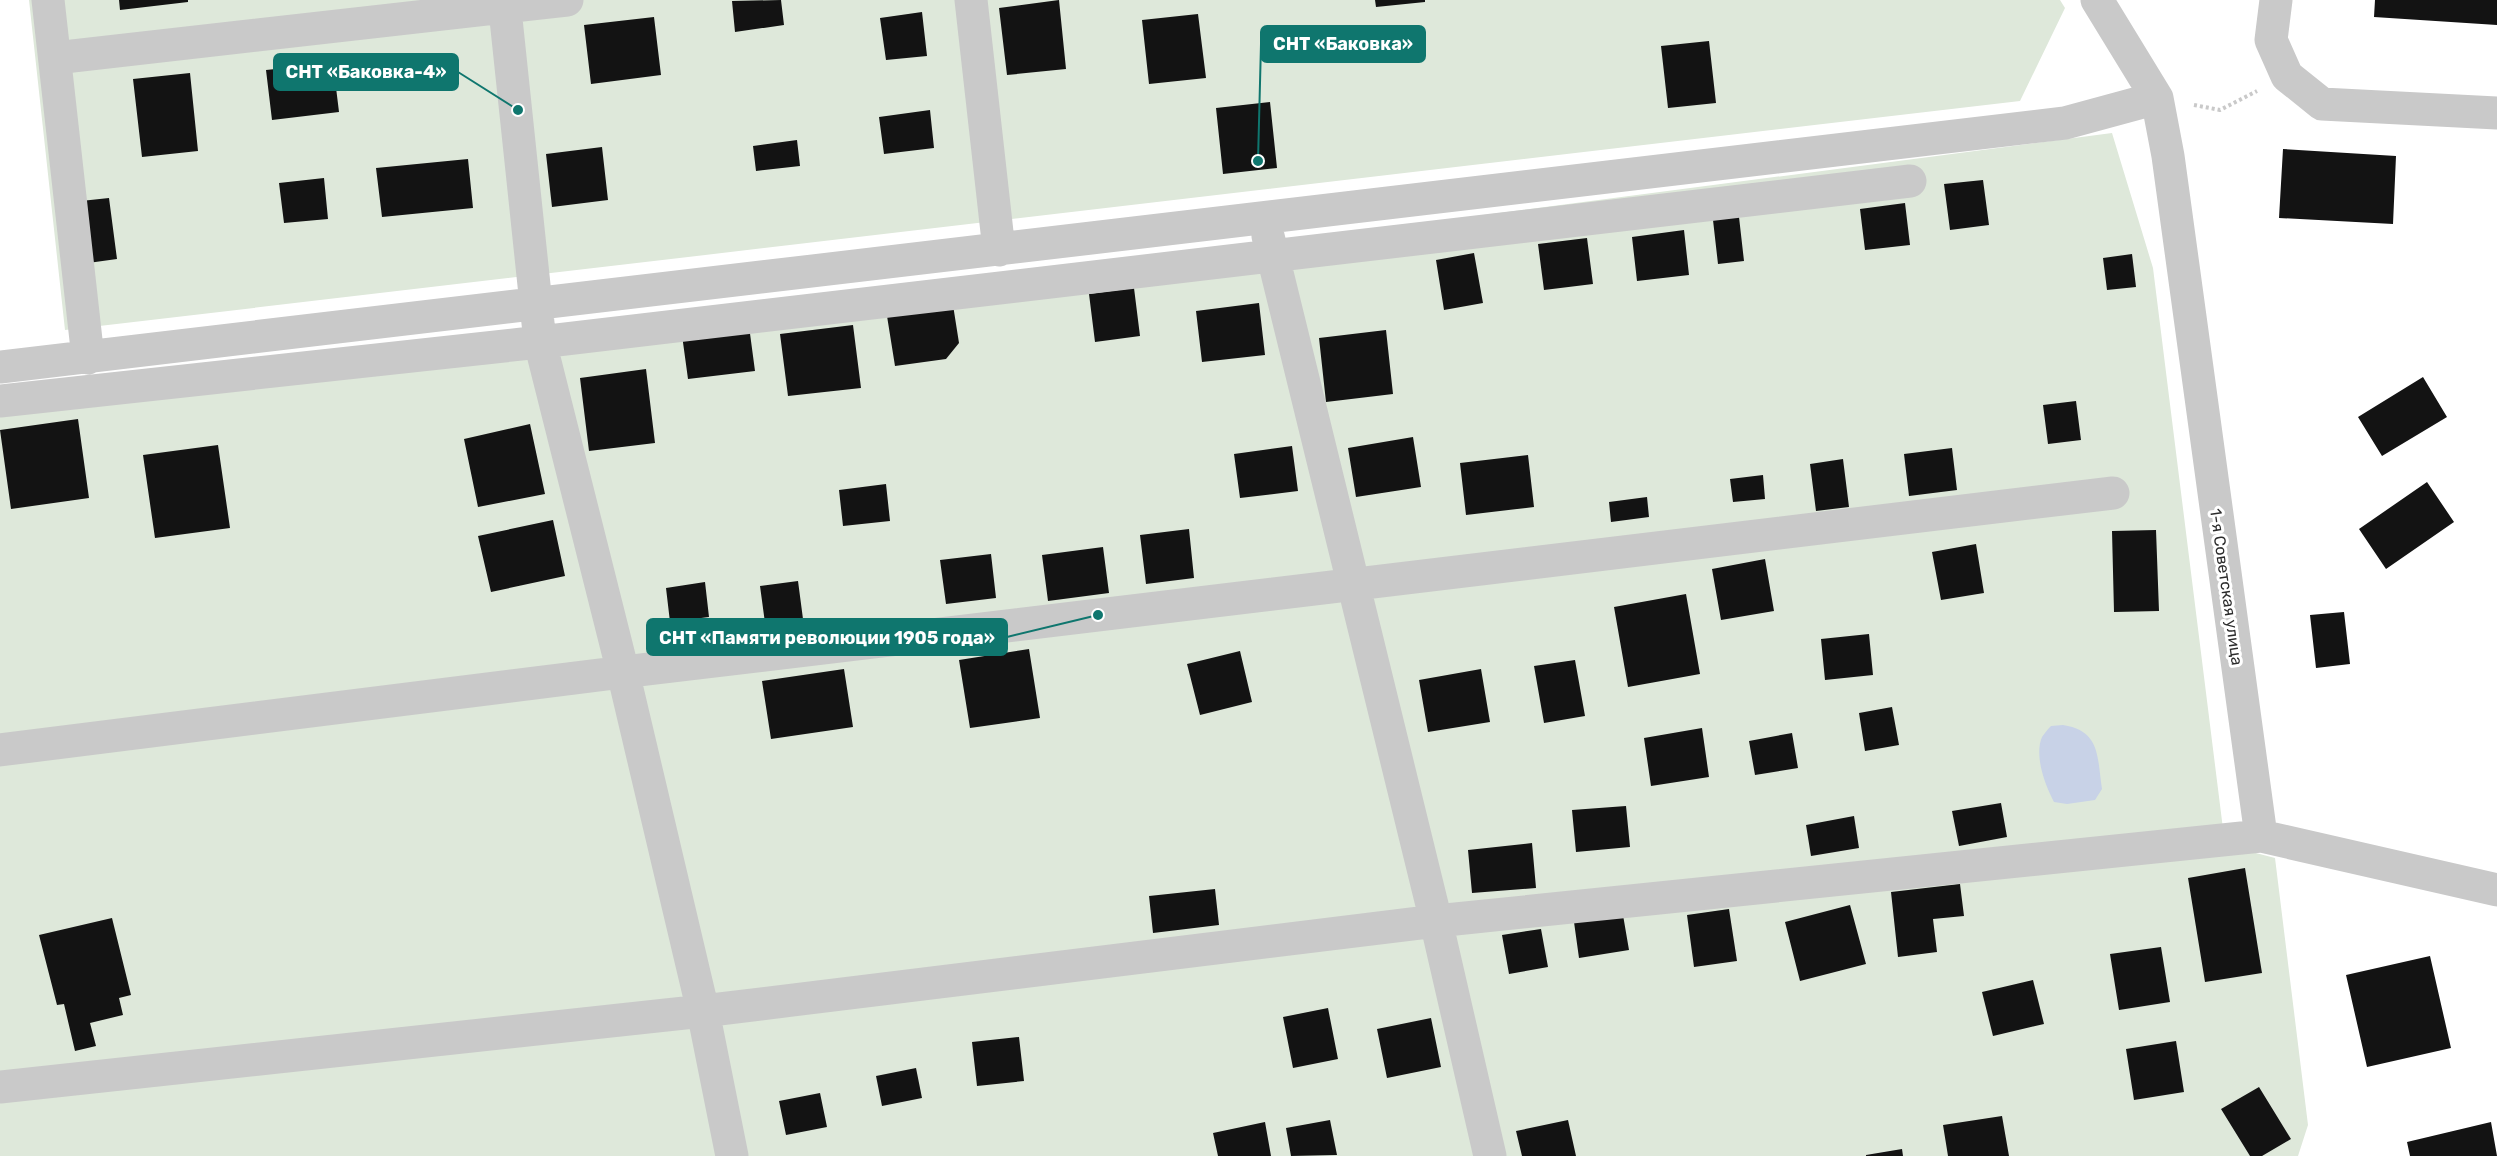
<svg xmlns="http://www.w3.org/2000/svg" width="2497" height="1156" viewBox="0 0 2497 1156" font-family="Rubik,sans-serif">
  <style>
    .green { fill: #dee8da }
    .water { fill: #c8d2e7 }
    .building { fill: #131313 }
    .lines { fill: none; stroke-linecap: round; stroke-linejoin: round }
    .path { stroke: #c9c9c9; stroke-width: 4; stroke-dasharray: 3 3; stroke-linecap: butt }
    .minor { stroke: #c9c9c9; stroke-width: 33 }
    .labels { text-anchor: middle; stroke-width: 6; stroke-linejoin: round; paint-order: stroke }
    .street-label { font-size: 16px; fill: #2c2c2c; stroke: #fff }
    .leader { fill: none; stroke: #0f766e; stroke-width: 2 }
    .callout-dot { fill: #0f766e; stroke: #fff; stroke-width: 2 }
    .callout { fill: #0f766e; stroke: #0f766e; stroke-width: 2 }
    .callout-label { font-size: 18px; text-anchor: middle; font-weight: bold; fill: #fff }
  </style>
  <rect width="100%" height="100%" fill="#fff"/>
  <!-- green -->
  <path class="green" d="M29 0H2060L2065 8 2020 101 65 330Z
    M2112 133 2153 268 2225 845 2275 858 2308 1125 2298 1156H0V390L1270 243Z"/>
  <!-- water -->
  <path class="water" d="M2063 725C2101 731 2097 757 2102 789L2095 800 2067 804 2054 802C2045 785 2034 756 2042 737 2044 734 2048 729 2051 726Z"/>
  <!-- building -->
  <path class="building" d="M119 0H188V2L120 10Z
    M781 0 784 25 735 32 732 1Z
    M1059 0 1066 69 1007 75 999 8Z
    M1375 0H1425V2L1376 7Z
    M2375 0H2497V25L2374 17Z
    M922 12 927 56 886 60 880 18Z
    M1198 14 1206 78 1149 84 1142 20Z
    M654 17 661 75 591 84 584 25Z
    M1709 41 1716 103 1668 108 1661 46Z
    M333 63 339 112 272 120 266 70Z
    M190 73 198 151 142 157 133 79Z
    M1270 102 1277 168 1223 174 1216 108Z
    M930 110 934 148 884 154 879 117Z
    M797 140 800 166 756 171 753 146Z
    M602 147 608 200 552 207 546 154Z
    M2283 149 2396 156 2393 224 2279 218Z
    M468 159 473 208 382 217 376 168Z
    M324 178 328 219 284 223 279 183Z
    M1983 180 1989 225 1950 230 1944 184Z
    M109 198 117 259 88 263 81 201Z
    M1905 203 1910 245 1865 250 1860 209Z
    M1739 217 1744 261 1718 264 1713 220Z
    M1684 230 1689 275 1637 281 1632 237Z
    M1587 238 1593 284 1544 290 1538 244Z
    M1474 253 1483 303 1444 310 1436 260Z
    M2132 254 2136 287 2107 290 2103 258Z
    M1134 288 1140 336 1095 342 1089 294Z
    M1259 303 1265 355 1202 362 1196 311Z
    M953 305 959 343 946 359 895 366 887 316Z
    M853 325 861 388 788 396 780 334Z
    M749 326 755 371 688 379 682 335Z
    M1386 330 1393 394 1326 402 1319 338Z
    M646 369 655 443 589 451 580 378Z
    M2423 377 2447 417 2382 456 2358 417Z
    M2076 401 2081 440 2048 444 2043 405Z
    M78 419 89 498 11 509 0 430Z
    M530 424 545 494 478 507 464 439Z
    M1413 437 1421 487 1356 497 1348 448Z
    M218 445 230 528 155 538 143 455Z
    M1292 446 1298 491 1240 498 1234 454Z
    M1952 448 1957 490 1909 496 1904 454Z
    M1528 455 1534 507 1466 515 1460 463Z
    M1843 459 1849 507 1816 511 1810 464Z
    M1763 475 1765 499 1733 502 1730 479Z
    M2427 482 2454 522 2386 569 2359 529Z
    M886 484 890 521 843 526 839 490Z
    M1647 497 1649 517 1611 522 1609 502Z
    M553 520 565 576 491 592 478 536Z
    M1189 529 1194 578 1146 584 1140 535Z
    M2156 530 2159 611 2114 612 2112 531Z
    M1976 544 1984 593 1941 600 1932 552Z
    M1103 547 1109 593 1048 601 1042 555Z
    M991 554 996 598 946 604 940 560Z
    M1765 559 1774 611 1721 620 1712 569Z
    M798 581 803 619 765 623 760 586Z
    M705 582 709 617 670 622 666 588Z
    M1686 594 1700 674 1628 687 1614 607Z
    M2344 612 2350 664 2316 668 2310 615Z
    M1869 634 1873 675 1825 680 1821 639Z
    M1029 649 1040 718 970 728 959 660Z
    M1240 651 1252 702 1200 715 1187 664Z
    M1575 660 1585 716 1544 723 1534 666Z
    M844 669 853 727 771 739 762 681Z
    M1481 669 1490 722 1428 732 1419 680Z
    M1892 707 1899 745 1865 751 1859 713Z
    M1702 728 1709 777 1651 786 1644 738Z
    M1792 733 1798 768 1755 775 1749 741Z
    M2001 803 2007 837 1959 846 1952 811Z
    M1626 806 1630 847 1576 852 1572 810Z
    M1854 816 1859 848 1811 856 1806 825Z
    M1532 843 1536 888 1472 893 1468 850Z
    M2245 868 2262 973 2205 982 2188 878Z
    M1960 884 1964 916 1933 919 1937 952 1898 957 1891 892Z
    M1215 889 1219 925 1153 933 1149 896Z
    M1850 905 1866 964 1800 981 1785 922Z
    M1729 909 1737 961 1694 967 1687 915Z
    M1623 915 1629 950 1579 958 1574 922Z
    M112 918 131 995 119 998 123 1015 90 1023 96 1046 75 1051 64 1004 57 1005 39 935Z
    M1541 929 1548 967 1509 974 1502 935Z
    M2161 947 2170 1002 2119 1010 2110 954Z
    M2430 956 2451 1048 2367 1067 2346 975Z
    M2033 980 2044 1024 1993 1036 1982 992Z
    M1328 1008 1338 1059 1293 1068 1283 1017Z
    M1431 1018 1441 1067 1387 1078 1377 1029Z
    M1019 1037 1024 1081 977 1086 972 1042Z
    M2176 1041 2184 1092 2134 1100 2126 1049Z
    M916 1068 922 1098 882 1106 876 1076Z
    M2259 1087 2291 1139 2262 1156H2250L2221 1109Z
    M820 1093 827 1127 786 1135 779 1101Z
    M2002 1116 2009 1156H1948L1943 1125Z
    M1330 1120 1337 1155 1291 1156 1286 1128Z
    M1568 1120 1576 1156H1522L1516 1131Z
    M1265 1122 1271 1156H1218L1213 1133Z
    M2491 1122 2497 1156H2410L2407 1142Z
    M1902 1149 1903 1156H1866V1155Z"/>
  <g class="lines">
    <!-- path -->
    <path class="path" d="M2194 105 2220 110 2257 91"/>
    <!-- minor -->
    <path class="minor" d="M48 0 88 358
      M504 0 540 342 623 672 703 1011 732 1156
      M971 0 999 250
      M2276 0 2271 40 2287 76 2322 104 2497 113
      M55 58 567 0
      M2157 98 2168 156 2261 836 2497 890
      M1268 236 1436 921 1490 1156
      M0 367 2065 123 2157 98 2097 0
      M0 401 540 342 1910 181
      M0 750 623 672 2113 493
      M0 1087 703 1011 1436 921 2261 836"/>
  </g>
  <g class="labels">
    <!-- street labels -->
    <g class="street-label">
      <text transform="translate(2227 587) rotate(82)" y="6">1-я Советская улица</text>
    </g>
  </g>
  <!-- callouts -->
  <path class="leader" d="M1258 161L1261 44M518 110L458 72M1098 615L1007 637"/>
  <g class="callout-dot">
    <circle cx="1258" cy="161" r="6"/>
    <circle cx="518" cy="110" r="6"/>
    <circle cx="1098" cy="615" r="6"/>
  </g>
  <g class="callout">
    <rect x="1261" y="26" width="164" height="36" rx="6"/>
    <rect x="274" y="54" width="184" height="36" rx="6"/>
    <rect x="647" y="619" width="360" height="36" rx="6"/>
  </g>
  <g class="callout-label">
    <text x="1343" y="50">СНТ «Баковка»</text>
    <text x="366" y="78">СНТ «Баковка-4»</text>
    <text x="827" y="644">СНТ «Памяти революции 1905 года»</text>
  </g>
</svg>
